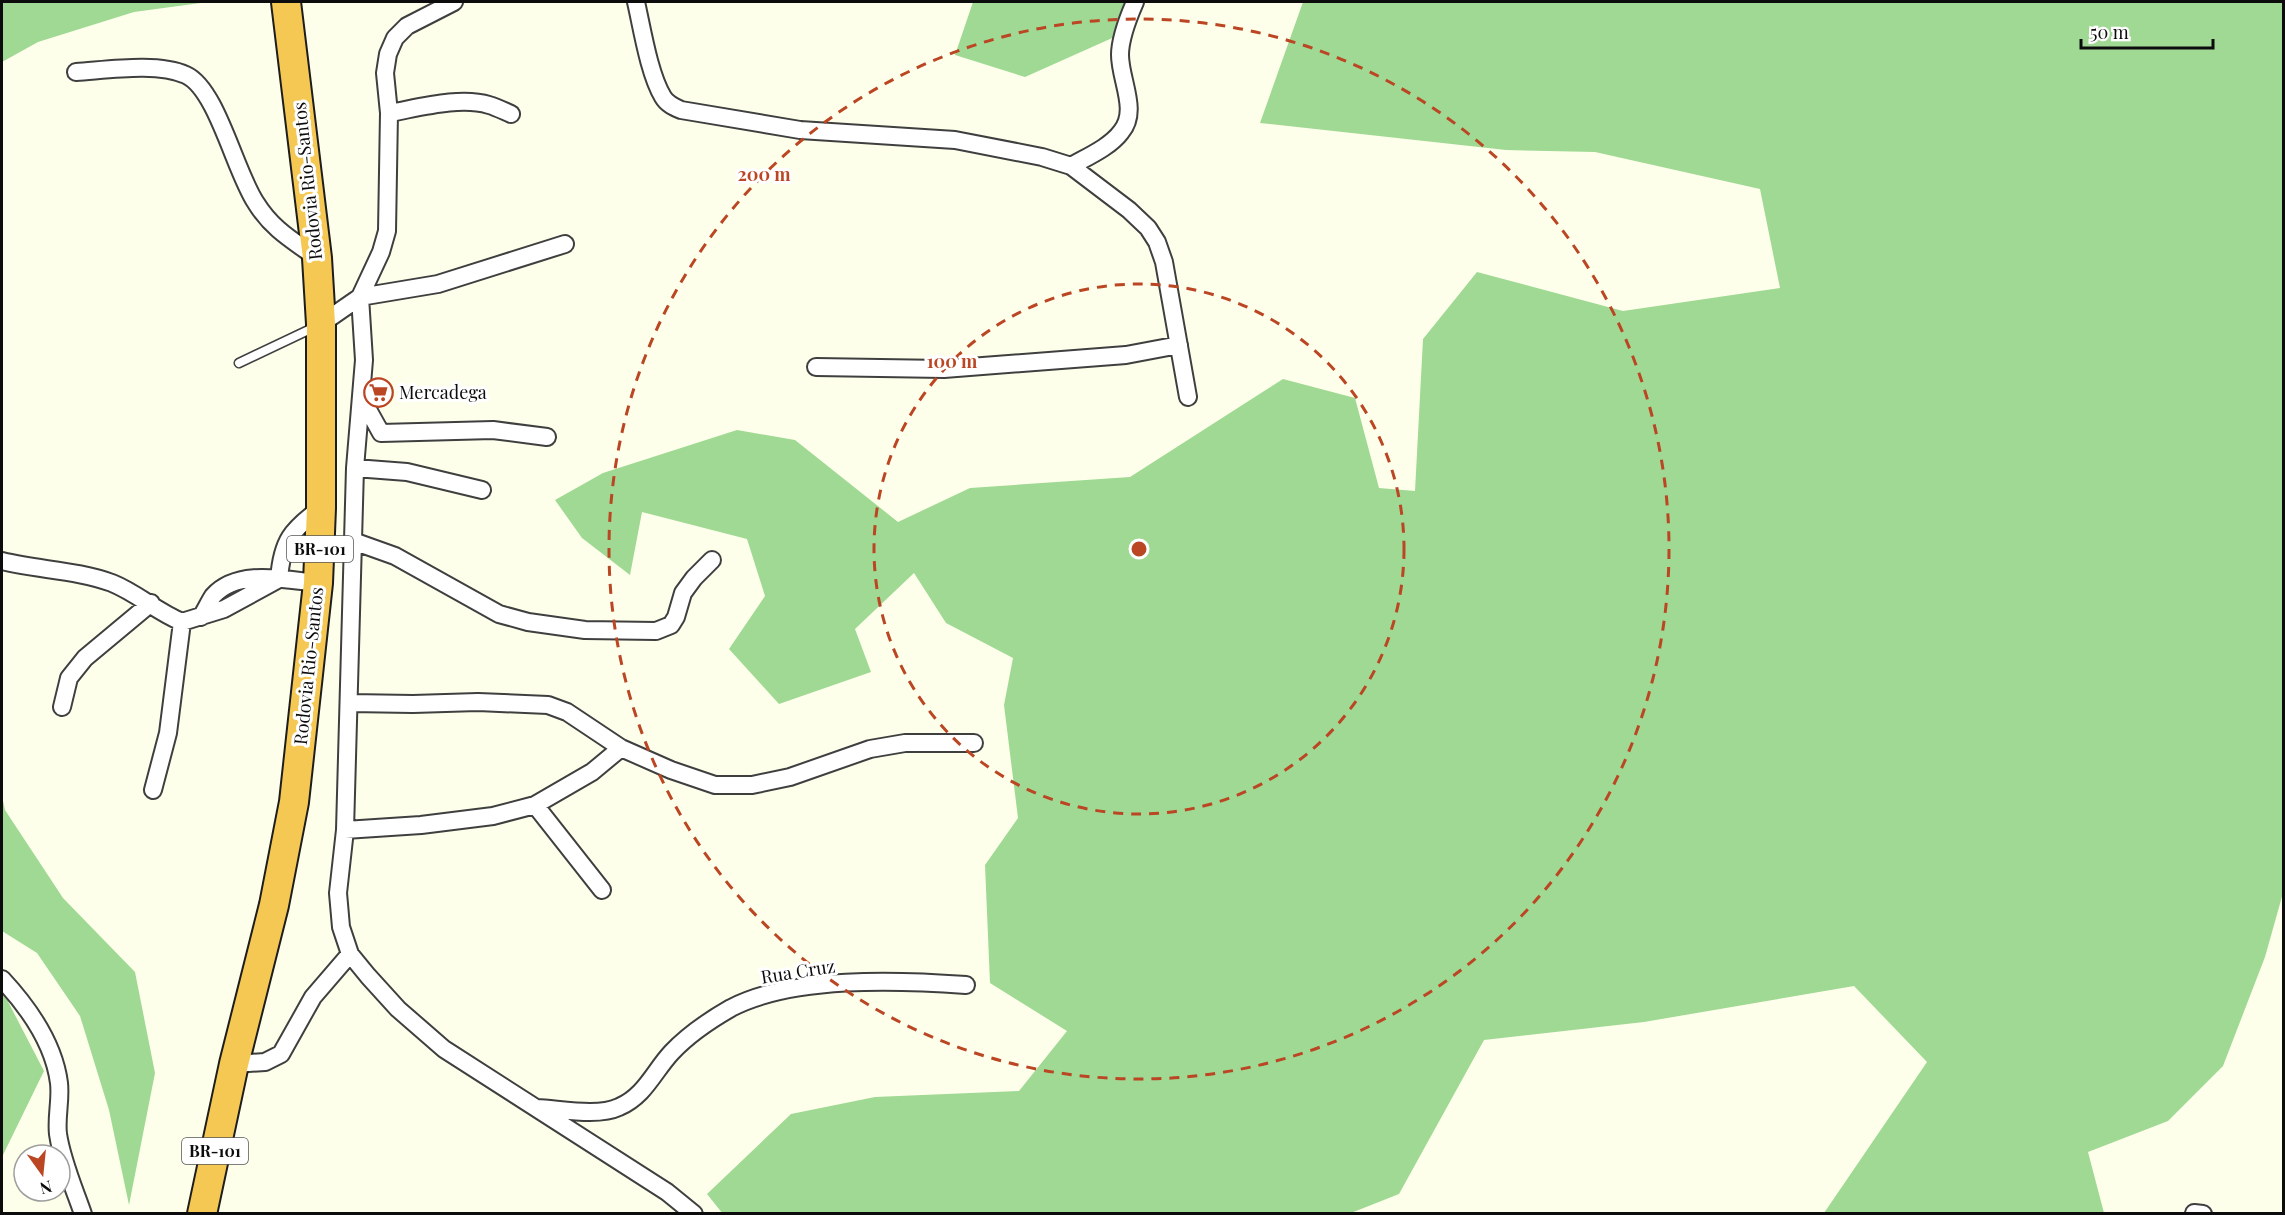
<svg xmlns="http://www.w3.org/2000/svg" width="2285" height="1215" viewBox="0 0 2285 1215" font-family="'Playfair Display',serif">
  <style>
    .forest { fill: #a0d994 }
    .lines { fill: none; stroke-linecap: round; stroke-linejoin: round }
    .lane-casing { stroke: #3f3f3f; stroke-width: 11 }
    .street-casing { stroke: #3f3f3f; stroke-width: 20 }
    .highway-casing { stroke: #1d1d1d; stroke-width: 32 }
    .lane { stroke: #fff; stroke-width: 8 }
    .street { stroke: #fff; stroke-width: 16 }
    .highway { stroke: #f5c853; stroke-width: 28 }
    .ring { fill: none; stroke: #bb4624; stroke-width: 3; stroke-dasharray: 10 8 }
    .labels { text-anchor: middle; stroke-width: 6; stroke-linejoin: round; paint-order: stroke }
    .shield { fill: #fff; stroke: #555; stroke-width: 1.5 }
    .shield-label { font-size: 16px; font-weight: bold; fill: #0c0c0c }
    .street-label { font-size: 18px; fill: #0c0c0c; stroke: #fff }
    .poi-label { font-size: 18px; fill: #0c0c0c; stroke: #fff; text-anchor: start }
    .centre { fill: #bb4624; stroke: #fff; stroke-width: 3 }
    .ring-label { font-size: 18px; text-anchor: middle; font-weight: bold; fill: #bb4624; stroke: #fff; stroke-width: 6; stroke-linejoin: round; paint-order: stroke }
  </style>
  <rect width="100%" height="100%" fill="#fdffea"/>
  <!-- forest -->
  <path class="forest" d="M2 2H208L134 12 38 42 2 62Z
    M973 2H1131L1119 35 1025 77 955 55Z
    M1303 2H2283V893L2265 957 2223 1066 2168 1121 2088 1152 2104 1213H1824L1927 1062 1854 986 1644 1022 1484 1040 1399 1194 1351 1213 723 1214 707 1194 791 1114 875 1097 1019 1091 1067 1031 990 983 985 865 1018 818 1004 705 1013 658 946 623 914 573 855 629 871 672 779 704 729 649 765 596 747 539 642 512 630 575 582 538 555 500 603 473 737 430 795 440 898 522 970 488 1130 477 1283 379 1355 398 1379 488 1415 491 1423 339 1477 272 1623 311 1780 288 1760 189 1595 152 1506 150 1260 123Z
    M2 796 5 810 63 898 135 972 155 1073 129 1205 109 1110 80 1016 37 953 2 931Z
    M2 990 44 1071 2 1157Z"/>
  <g class="lines">
    <defs>
      <path id="lane" d="M239 363 317 326"/>
      <path id="street" d="M636 2C642 28 649 74 663 97 667 104 674 107 681 110L800 130 955 140 1042 157 1071 166 1129 210 1148 228 1157 242 1164 262 1188 397
        M76 72C107 70 158 62 186 75 217 89 235 172 256 203 272 229 292 240 317 258
        M389 113C418 108 460 96 489 105 496 107 504 111 511 114
        M1071 166C1087 157 1110 147 1121 132 1139 111 1120 80 1120 55 1120 38 1128 18 1135 2
        M565 244 438 284 360 297 364 360 355 468 345 830 338 893 341 927 350 954 368 976 398 1009 444 1049 667 1192 694 1214
        M321 324 360 297 381 252 387 231 389 113 385 73 388 54 395 38 407 26 454 2
        M816 367 944 369 1126 355 1179 345
        M361 397 381 433 493 430 547 437
        M355 468 407 472 482 490
        M353 541 395 556 499 614 528 622 585 630 656 631 671 625 676 617 683 593 694 578 712 560
        M2 561C38 570 77 570 112 583 137 593 157 612 182 622L224 609 279 579C282 541 291 530 321 508
        M201 617C205 611 209 602 213 596 238 568 286 580 318 583
        M350 703 413 704 478 702 548 705 567 712 621 748 671 770 715 785H752L790 777 870 749 905 743H974
        M62 707 69 678 85 658 151 603
        M153 790 168 733 182 622
        M535 805 602 890
        M345 830 421 825 493 816 535 805 592 772 621 748
        M2 979C28 1007 54 1044 59 1083 61 1100 56 1117 58 1134 62 1161 74 1188 83 1214
        M234 1064 265 1062 281 1054 313 997 350 954
        M537 1108C560 1109 598 1117 619 1107 645 1096 654 1071 672 1052 689 1034 710 1020 731 1008 792 976 898 980 966 985
        M2194 1213 2203 1214"/>
      <path id="highway" d="M202 1214 234 1064 274 905 294 802 318 583 321 508V324L317 258 286 2"/>
    </defs>
    <!-- lane casing -->
    <use href="#lane" class="lane-casing"/>
    <!-- street casing -->
    <use href="#street" class="street-casing"/>
    <!-- highway casing -->
    <use href="#highway" class="highway-casing"/>
    <!-- lane -->
    <use href="#lane" class="lane"/>
    <!-- street -->
    <use href="#street" class="street"/>
    <!-- highway -->
    <use href="#highway" class="highway"/>
  </g>
  <!-- distance rings -->
  <g class="ring">
    <circle cx="1139" cy="549" r="265"/>
    <circle cx="1139" cy="549" r="530"/>
  </g>
  <!-- icons -->
  <defs>
    <symbol id="supermarket-ring" viewBox="-11 -11 22 22"><circle r="9.5" fill="#fff" stroke="#bb4624" stroke-width="1.5"/><path d="M-6-5.5h2.5l.6 2H6L4.5 2H-2.5L-4.4-4H-6ZM-1.5 3.2a1.3 1.3 0 1 0 .1 0ZM3 3.2a1.3 1.3 0 1 0 .1 0Z" fill="#bb4624"/></symbol>
  </defs>
  <g fill-rule="evenodd">
    <use href="#supermarket-ring" x="362" y="376" width="33" height="33"/>
  </g>
  <g class="labels">
    <!-- shield labels -->
    <g class="shield">
      <rect x="287" y="536" width="66" height="26" rx="4.5"/>
      <rect x="182" y="1138" width="66" height="26" rx="4.5"/>
    </g>
    <g class="shield-label">
      <text x="320" y="555">BR-101</text>
      <text x="215" y="1157">BR-101</text>
    </g>
    <!-- street labels -->
    <g class="street-label">
      <text transform="translate(308 181) rotate(-96)" y="6">Rodovia Rio-Santos</text>
      <text transform="translate(309 666) rotate(-84)" y="6">Rodovia Rio-Santos</text>
      <text transform="translate(798 972) rotate(-9)" y="6">Rua Cruz</text>
    </g>
    <!-- poi labels -->
    <g class="poi-label">
      <text x="399" y="399">Mercadega</text>
    </g>
  </g>
  <circle cx="1139" cy="549" r="9" class="centre"/>
  <g class="ring-label">
    <text x="764" y="181">200 m</text>
    <text x="952" y="368">100 m</text>
  </g>
  <!-- border -->
  <rect width="2285" height="1215" fill="none" stroke="#0c0c0c" stroke-width="6"/>
  <!-- north arrow -->
  <g transform="translate(42 1173) rotate(165)"><circle r="28" fill="#ffffff" stroke="#9e9e9e" stroke-width="1.5"/>
  <path d="M0-4.5L10 22L0 15L-10 22Z" fill="#bb4624"/>
  <text y="-9" font-size="16" font-weight="bold" text-anchor="middle" fill="#0c0c0c">N</text>
  </g>
  <!-- scale -->
  <path d="M2081 39v9h132v-9" fill="none" stroke="#0c0c0c" stroke-width="3"/>
  <text x="2090" y="39" font-size="18" fill="#0c0c0c" stroke="#ffffff" stroke-width="4.5" paint-order="stroke">50 m</text>
</svg>
